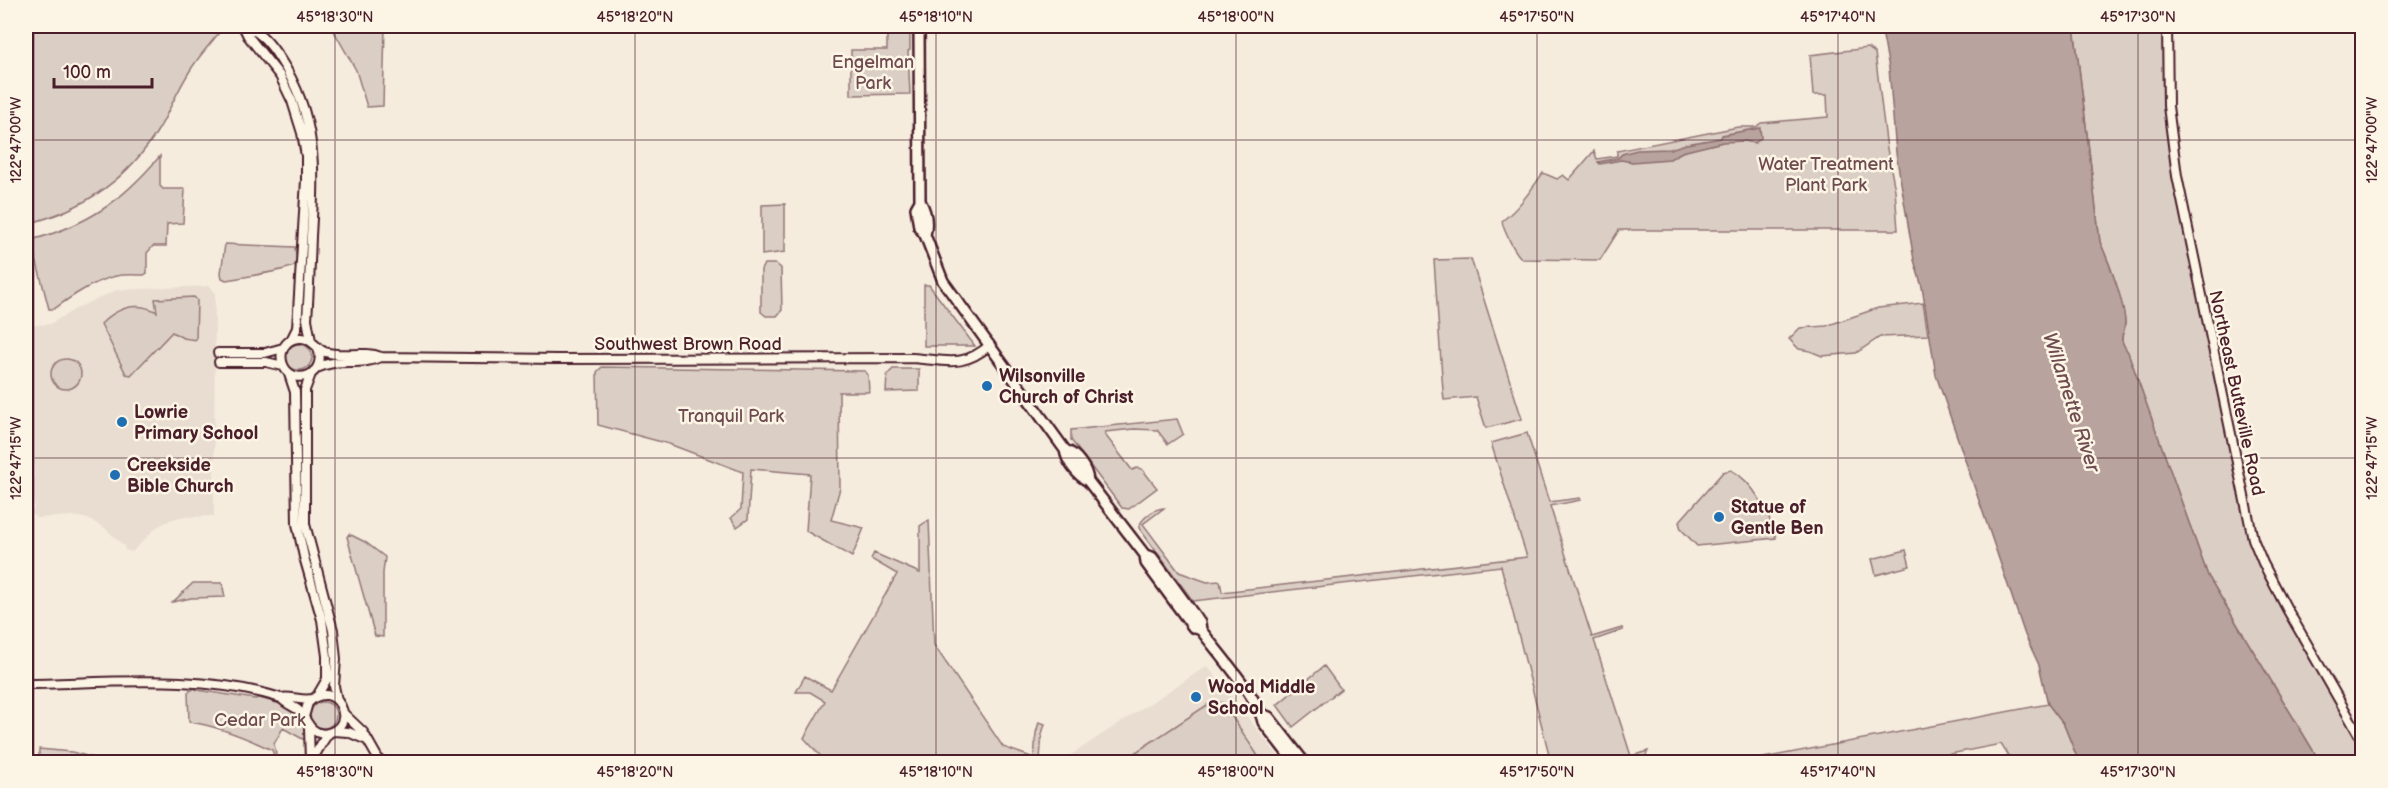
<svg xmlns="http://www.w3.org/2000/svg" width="2388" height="788" viewBox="0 0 2388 788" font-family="'Balsamiq Sans',sans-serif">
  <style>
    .built { fill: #e8ddd0 }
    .green { fill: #dbcec4; stroke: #927678; stroke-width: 1.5 }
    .water { fill: #b8a39e; stroke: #8c6e70; stroke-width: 1.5 }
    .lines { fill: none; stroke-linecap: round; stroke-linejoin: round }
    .tertiary-casing { stroke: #4a1f2b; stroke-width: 12 }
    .secondary-casing { stroke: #4a1f2b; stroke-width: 14 }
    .tertiary { stroke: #fcf5e5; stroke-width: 8 }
    .secondary { stroke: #fcf5e5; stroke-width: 9 }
    .ticks { fill: none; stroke: #4a1f2b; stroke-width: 1.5; stroke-opacity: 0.45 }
    .poi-dot { fill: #1f6fb2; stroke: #fcf5e5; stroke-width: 2 }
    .labels { text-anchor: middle; stroke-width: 5; stroke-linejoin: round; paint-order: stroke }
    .park-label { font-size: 18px; fill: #6e4b51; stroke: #fcf5e5 }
    .street-label { font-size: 18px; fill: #4a1f2b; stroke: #fcf5e5 }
    .poi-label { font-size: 18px; font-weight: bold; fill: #4a1f2b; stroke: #fcf5e5; text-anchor: start }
    .water-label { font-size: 20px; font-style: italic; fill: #704d53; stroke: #fcf5e5 }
    .neatline { fill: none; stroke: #4a1f2b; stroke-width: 2 }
    .ticks-label { font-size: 15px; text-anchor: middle; fill: #4a1f2b }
  </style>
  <rect width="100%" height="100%" fill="#f5ecde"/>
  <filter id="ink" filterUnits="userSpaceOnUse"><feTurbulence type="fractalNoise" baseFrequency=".0167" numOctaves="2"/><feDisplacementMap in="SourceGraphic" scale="12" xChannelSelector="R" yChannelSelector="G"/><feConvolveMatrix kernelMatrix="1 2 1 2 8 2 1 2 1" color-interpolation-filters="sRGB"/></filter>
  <g filter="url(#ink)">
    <!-- built -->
    <path class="built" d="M208 286 211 287 215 293 214 516 180 517 170 520 157 527 132 552 125 550 124 546 105 528 88 519 73 516 36 518 32 513 34 508V436L26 416V326L50 324 79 307 117 290Z
      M1207 666 1283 762H1060Z"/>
    <!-- green -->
    <path class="green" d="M26 26H224C214 40 202 52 193 66 180 85 171 107 160 127 129 179 84 210 26 224Z
      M331 26H385L383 106 367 107 356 70Z
      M887 26H910V50L908 51 910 94 851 95V50H887Z
      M2074 26H2165L2166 107 2245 517 2285 610 2362 746V762H2320L2208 576 2128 353C2116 335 2126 336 2125 321 2121 294 2111 267 2100 242Z
      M1868 48 1875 53 1887 149 1895 190 1898 230H1619L1600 260 1523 259C1516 256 1503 229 1502 221 1519 208 1531 190 1543 173L1557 179 1563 175 1569 180 1594 151 1597 159 1617 156V151L1738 127H1756L1761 123 1828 117 1827 95H1813L1810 55Z
      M160 156V186L163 189H185L183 223 167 224 166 246H153L147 253V273L144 275C135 275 125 274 116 276 94 281 72 296 54 309H49L31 240C88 225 122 201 160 156Z
      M785 204V252L762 255V205Z
      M225 244 295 247C295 253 299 260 295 265 292 270 237 278 226 280L222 278 221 273Z
      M1471 259 1522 419 1486 428 1476 397 1444 400 1443 391 1434 260Z
      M764 264H776L781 268 782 310 777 316H766L761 312V270Z
      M924 285H929L975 346H924Z
      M194 297 197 300 196 340 183 338 172 332 131 375 126 374 101 324C117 308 136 301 157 312L155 299Z
      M1923 303 1928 335 1880 337 1856 353 1822 356 1810 351 1799 349 1789 339 1800 328 1826 326 1878 308Z
      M286 357a13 13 0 1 1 26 0a13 13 0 1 1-26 0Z
      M51 374a15 15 0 1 1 30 0a15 15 0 1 1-30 0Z
      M602 367 865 371 868 375 869 392H839L840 488 831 520 864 528 852 557 806 531 810 474 751 469 748 519 737 527 731 518 741 509 743 472 669 444 598 425 597 372Z
      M893 369H919V391L886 392 887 375Z
      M1177 419 1183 434 1168 444 1157 430 1134 429 1105 432 1106 436 1132 470 1137 468 1142 469 1157 488 1129 509 1122 508 1071 440V430Z
      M1527 433 1549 502 1580 498 1581 500 1550 506 1592 637 1622 628 1623 630 1594 640 1631 756 1648 751 1643 762H1551L1501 566 1193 601 1139 528C1140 519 1155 508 1164 508L1143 524 1179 572 1207 582 1220 581 1222 592 1527 557 1491 443Z
      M1731 470C1754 482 1769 513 1776 538L1697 546 1681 529 1679 522 1723 472Z
      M929 520 934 645 1003 747 1034 758 1036 733 1039 722 1045 724 1042 734 1040 759 1049 762H826L804 738 825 701 810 692H796L805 676 831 690 897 574 871 559 874 553 920 573V526Z
      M349 534 365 542 385 557 383 573V637L375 636 347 537Z
      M1906 550 1910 566 1876 575 1872 559Z
      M193 583H222L225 597 191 598 173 602Z
      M1324 666 1341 689 1293 727 1277 705Z
      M195 688 197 690 255 699 259 698C286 705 304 710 308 742L283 728 274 744 276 754 274 755 272 750C245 737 218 726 189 722L188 692Z
      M1213 701 1223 703 1262 762H1130L1133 754Z
      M310 715a13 13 0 1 1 26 0a13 13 0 1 1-26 0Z
      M2048 704 2064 725 2079 762H2012L2001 744 1909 762H1742Z
      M39 749 72 752 94 758 92 762H39Z"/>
    <!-- water -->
    <path class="water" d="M1881 26H2074L2100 242C2109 262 2124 301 2125 322 2125 337 2116 335 2128 352L2208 576 2320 762H2079L2064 725 2048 704 2039 665 2025 635 1936 375 1922 287 1914 260 1896 153 1889 68Z
      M1760 128 1761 138 1755 143 1744 141 1723 142 1682 152 1670 159 1632 162 1621 160 1600 164 1598 162 1618 158 1622 154 1637 150 1670 149 1686 144 1721 138 1722 135Z"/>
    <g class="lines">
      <defs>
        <path id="tertiary" d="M243 26C260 30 271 45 280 59 318 117 315 170 311 236 310 264 309 292 307 319L311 341
          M243 26 248 36 280 76 292 101 302 133 306 156V180L298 311 297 328 291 340
          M2167 26 2168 106 2177 176 2253 539 2263 563 2287 609 2362 740
          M318 348C324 366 312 380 294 376 274 367 279 336 302 338 313 339 316 349 325 352 343 358 363 350 381 357L556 359 912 358C946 360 962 369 990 345
          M218 353H265L283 348
          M219 362H266L283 366
          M317 368C338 357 361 367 381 357
          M289 374 295 392 297 524 304 557 322 620 327 656V679L317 696
          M311 374 305 390V524L333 630 336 659 334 686 337 700
          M26 684C108 683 201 673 281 698 286 704 291 705 297 709 308 718 307 732 324 734 363 728 335 675 308 703L304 717
          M281 698C291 696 301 701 312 699
          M343 713 363 732 380 762
          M309 728 310 762
          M334 731 348 732 367 740
          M311 760C318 752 321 742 329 733"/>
        <path id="secondary" d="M919 26 920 201 916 208 919 227 925 235 943 281 1065 450C1067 462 1077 475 1088 481L1145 555 1152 557 1200 623 1201 630
          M920 201C926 211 928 223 925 235
          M1065 450C1076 454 1087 468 1088 481
          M1145 555 1146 563 1193 627 1201 630C1217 652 1258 697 1263 722L1294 762
          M1261 714 1269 717 1304 762"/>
      </defs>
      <!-- tertiary casing -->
      <use href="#tertiary" class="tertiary-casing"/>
      <!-- secondary casing -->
      <use href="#secondary" class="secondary-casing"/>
      <!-- tertiary -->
      <use href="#tertiary" class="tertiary"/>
      <!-- secondary -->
      <use href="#secondary" class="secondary"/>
    </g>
  </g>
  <!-- ticks -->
  <path class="ticks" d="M34 26V762M335 26V762M635 26V762M936 26V762M1236 26V762M1537 26V762M1838 26V762M2138 26V762M26 140H2362M26 458H2362"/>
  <!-- markers -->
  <g class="poi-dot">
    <circle cx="987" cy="386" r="6"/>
    <circle cx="122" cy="422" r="6"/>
    <circle cx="115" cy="475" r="6"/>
    <circle cx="1719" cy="517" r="6"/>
    <circle cx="1196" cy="697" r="6"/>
  </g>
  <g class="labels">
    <!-- park labels -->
    <g class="park-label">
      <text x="873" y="68">Engelman<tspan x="873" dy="21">Park</tspan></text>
      <text x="1826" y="170">Water Treatment<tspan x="1826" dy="21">Plant Park</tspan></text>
      <text x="731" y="422">Tranquil Park</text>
      <text x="260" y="726">Cedar Park</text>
    </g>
    <!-- street labels -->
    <g class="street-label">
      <text x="688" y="350">Southwest Brown Road</text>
      <text transform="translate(2237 393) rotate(78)" y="6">Northeast Butteville Road</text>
    </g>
    <!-- poi labels -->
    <g class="poi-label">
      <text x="999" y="382">Wilsonville<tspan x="999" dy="21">Church of Christ</tspan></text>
      <text x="134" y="418">Lowrie<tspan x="134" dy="21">Primary School</tspan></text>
      <text x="127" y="471">Creekside<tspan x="127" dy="21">Bible Church</tspan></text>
      <text x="1731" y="513">Statue of<tspan x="1731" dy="21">Gentle Ben</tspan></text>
      <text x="1208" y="693">Wood Middle<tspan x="1208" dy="21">School</tspan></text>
    </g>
    <!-- water labels -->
    <g class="water-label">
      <text transform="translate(2072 402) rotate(72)" y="7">Willamette River</text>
    </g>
  </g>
  <!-- margin -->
  <rect width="2388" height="788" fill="none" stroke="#fcf5e5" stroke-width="66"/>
  <!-- scale -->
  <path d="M54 78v9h98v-9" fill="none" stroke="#4a1f2b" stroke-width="3"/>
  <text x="63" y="78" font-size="18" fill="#4a1f2b" stroke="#fcf5e5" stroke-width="4.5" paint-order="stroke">100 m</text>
  <rect x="33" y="33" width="2322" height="722" class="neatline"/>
  <g class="ticks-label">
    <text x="335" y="22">45°18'30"N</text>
    <text x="635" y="22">45°18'20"N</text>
    <text x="936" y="22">45°18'10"N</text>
    <text x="1236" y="22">45°18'00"N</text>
    <text x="1537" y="22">45°17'50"N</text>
    <text x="1838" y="22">45°17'40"N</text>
    <text x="2138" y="22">45°17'30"N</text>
    <text transform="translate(2372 140) rotate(-90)" y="5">122°47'00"W</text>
    <text transform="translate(16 140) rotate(-90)" y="5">122°47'00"W</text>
    <text transform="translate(2372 458) rotate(-90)" y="5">122°47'15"W</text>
    <text transform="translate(16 458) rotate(-90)" y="5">122°47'15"W</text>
    <text x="335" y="777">45°18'30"N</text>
    <text x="635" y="777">45°18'20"N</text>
    <text x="936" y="777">45°18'10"N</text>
    <text x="1236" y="777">45°18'00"N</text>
    <text x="1537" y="777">45°17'50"N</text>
    <text x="1838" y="777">45°17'40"N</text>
    <text x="2138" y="777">45°17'30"N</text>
  </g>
</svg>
